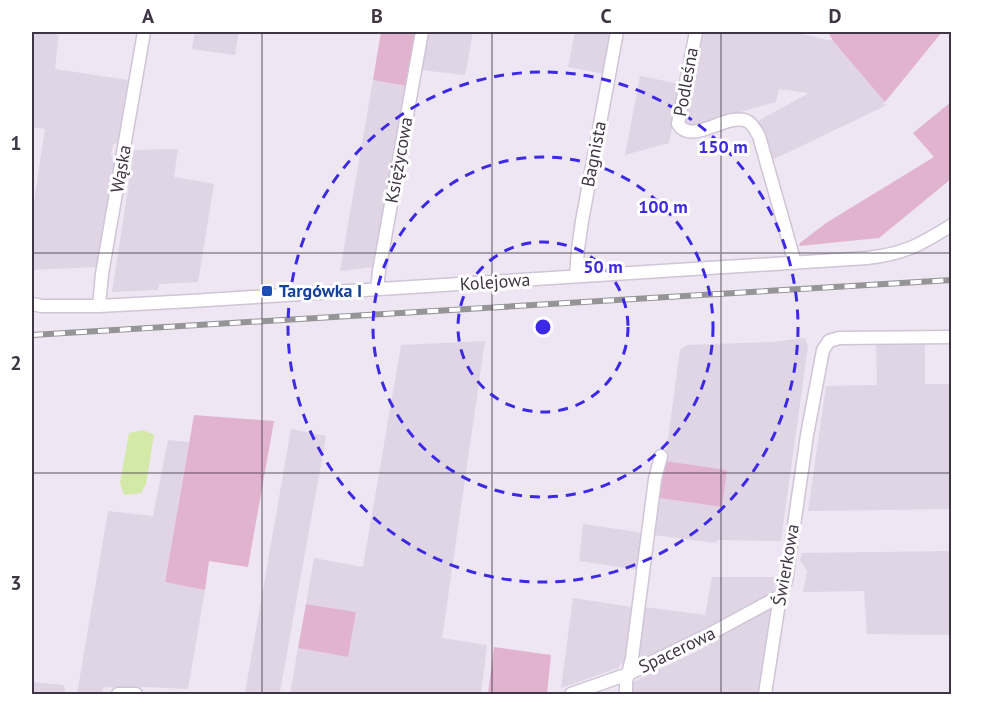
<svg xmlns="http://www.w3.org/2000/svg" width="983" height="726" viewBox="0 0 983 726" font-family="'PT Sans',sans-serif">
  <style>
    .residential { fill: #dfd5e5 }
    .green { fill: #e2b3cf }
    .water { fill: #d2e9a8 }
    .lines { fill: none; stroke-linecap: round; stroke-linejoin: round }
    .minor-casing { stroke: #d0c4d7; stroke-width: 15 }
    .minor { stroke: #fff; stroke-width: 12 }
    .rail-casing { stroke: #959595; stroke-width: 6 }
    .rail { stroke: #fff; stroke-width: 4; stroke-dasharray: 11; stroke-linecap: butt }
    .grid { fill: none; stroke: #3e3644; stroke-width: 1.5; stroke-opacity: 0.55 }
    .ring { fill: none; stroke: #3c29e6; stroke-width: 3; stroke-dasharray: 10 8 }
    .transit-dot { fill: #1a4fb4; stroke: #fff; stroke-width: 2 }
    .labels { text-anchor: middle; stroke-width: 6; stroke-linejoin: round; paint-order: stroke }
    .street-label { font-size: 18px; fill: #3e3644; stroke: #fff }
    .transit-label { font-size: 18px; font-weight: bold; fill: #164399; stroke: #fff; text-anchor: start }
    .centre { fill: #3c29e6; stroke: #fff; stroke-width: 3 }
    .ring-label { font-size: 18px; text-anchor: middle; font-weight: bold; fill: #3c29e6; stroke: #fff; stroke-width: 6; stroke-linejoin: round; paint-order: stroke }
    .neatline { fill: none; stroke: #3e3644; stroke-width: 2 }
    .grid-label { font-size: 20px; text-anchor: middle; font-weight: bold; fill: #3e3644 }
  </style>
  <rect width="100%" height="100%" fill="#eee6f2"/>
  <!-- residential -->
  <path class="residential" d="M32 32H59L55 69 128 80 118 142 113 145 111 155 115 160 97 267 32 270V215L45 129 32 127Z
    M195 32H239L235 55 192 49Z
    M427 32H473L465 75 421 70Z
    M575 32H613L610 34 608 45 610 49 605 74 568 67Z
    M700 32H793L833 41 885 102 883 104 887 105 770 161 758 121 809 93 779 89 776 102 687 127 684 123Z
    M640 76 680 84 669 143 625 155Z
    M373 80 407 86 375 267 340 271Z
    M178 149 174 177 214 184 198 282 159 284 158 290 112 292 134 150Z
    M805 338 808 346 781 541 717 540 716 543 654 535 659 498 721 507 727 470 665 461 680 350 687 345 772 342Z
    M485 341 442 638 487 645 481 694H290L298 648 348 657 356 612 306 604 314 558 363 567 401 345Z
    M876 343H925V384H951V509L808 511 826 386 877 385Z
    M291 429 326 436 280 692 277 694 245 693Z
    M168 440 189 442 165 582 205 590 188 689 146 687 118 688 104 687 101 694H77L108 511 153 516Z
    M583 524 644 533 639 570 579 561Z
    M951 551V635L867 634 864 591 803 592 807 571 800 560 802 553Z
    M712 577H776L773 594 703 632 643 658 637 653 644 607 705 615Z
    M573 598 632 607 626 659 618 668 561 688Z
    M774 604 760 694H631L633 682 701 649 702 643Z
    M32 682 63 685 65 688 64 694H32Z"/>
  <!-- green -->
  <path class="green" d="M381 32H417L407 86 373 80Z
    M828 32H942L885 102 833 41Z
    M951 102V179L879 238 799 246 800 243 826 223 934 157 913 133Z
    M194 415 274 421 248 567 209 561 205 590 165 582Z
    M665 461 727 470 722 507 659 498Z
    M306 604 356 612 348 657 298 648Z
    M494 647 551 655 547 694H488Z"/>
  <!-- water -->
  <path class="water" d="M143 430 154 435 146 484 141 493 124 495 120 483 129 433Z"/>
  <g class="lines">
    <defs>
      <path id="minor" d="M696 32 678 124C692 146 727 112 747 121 753 124 756 131 759 136L795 263
        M576 276 578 249 582 221 617 32
        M377 289 379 271 422 32
        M32 304 42 306H99L191 301 867 258C905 254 919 245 952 225
        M99 306 102 274 144 32
        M118 694H136
        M571 694 628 674 708 635 780 596
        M626 694V682L632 658 655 479 661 456
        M765 694 780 596 786 581 807 435 823 350 829 341 839 338 952 337"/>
    </defs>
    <!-- minor casing -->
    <use href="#minor" class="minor-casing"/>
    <!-- minor -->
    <use href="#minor" class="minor"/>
    <defs>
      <path id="rail" d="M32 335 952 280"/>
    </defs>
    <!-- rail casing -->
    <use href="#rail" class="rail-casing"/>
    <!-- rail -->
    <use href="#rail" class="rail"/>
  </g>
  <!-- grid -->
  <path class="grid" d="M262 32V694M492 32V694M721 32V694M32 253H952M32 473H952"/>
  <!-- distance rings -->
  <g class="ring">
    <circle cx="543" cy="327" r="85"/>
    <circle cx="543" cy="327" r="170"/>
    <circle cx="543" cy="327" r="255"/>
  </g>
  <!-- markers -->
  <rect class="transit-dot" x="261" y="285" width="12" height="12" rx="3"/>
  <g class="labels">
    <!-- street labels -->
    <g class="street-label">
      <text transform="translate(686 82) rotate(-80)" y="6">Podleśna</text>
      <text transform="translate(594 154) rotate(-79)" y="6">Bagnista</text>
      <text transform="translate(399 160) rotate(-80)" y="6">Księżycowa</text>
      <text transform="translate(121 169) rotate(-80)" y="6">Wąska</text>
      <text transform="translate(495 282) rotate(-4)" y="6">Kolejowa</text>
      <text transform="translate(786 565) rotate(-80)" y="6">Świerkowa</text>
      <text transform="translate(677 650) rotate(-26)" y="6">Spacerowa</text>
    </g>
    <!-- transit labels -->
    <g class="transit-label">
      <text x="279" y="297">Targówka I</text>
    </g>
  </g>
  <circle cx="543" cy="327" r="9" class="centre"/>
  <g class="ring-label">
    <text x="723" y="153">150 m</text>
    <text x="663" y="213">100 m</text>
    <text x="603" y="273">50 m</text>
  </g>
  <!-- border -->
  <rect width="983" height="726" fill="none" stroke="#ffffff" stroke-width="66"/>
  <rect x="33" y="33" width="917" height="660" class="neatline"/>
  <g class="grid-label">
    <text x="148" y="23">A</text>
    <text x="377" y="23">B</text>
    <text x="606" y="23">C</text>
    <text x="835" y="23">D</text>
    <text x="16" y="150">1</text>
    <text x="16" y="370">2</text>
    <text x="16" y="590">3</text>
  </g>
</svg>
